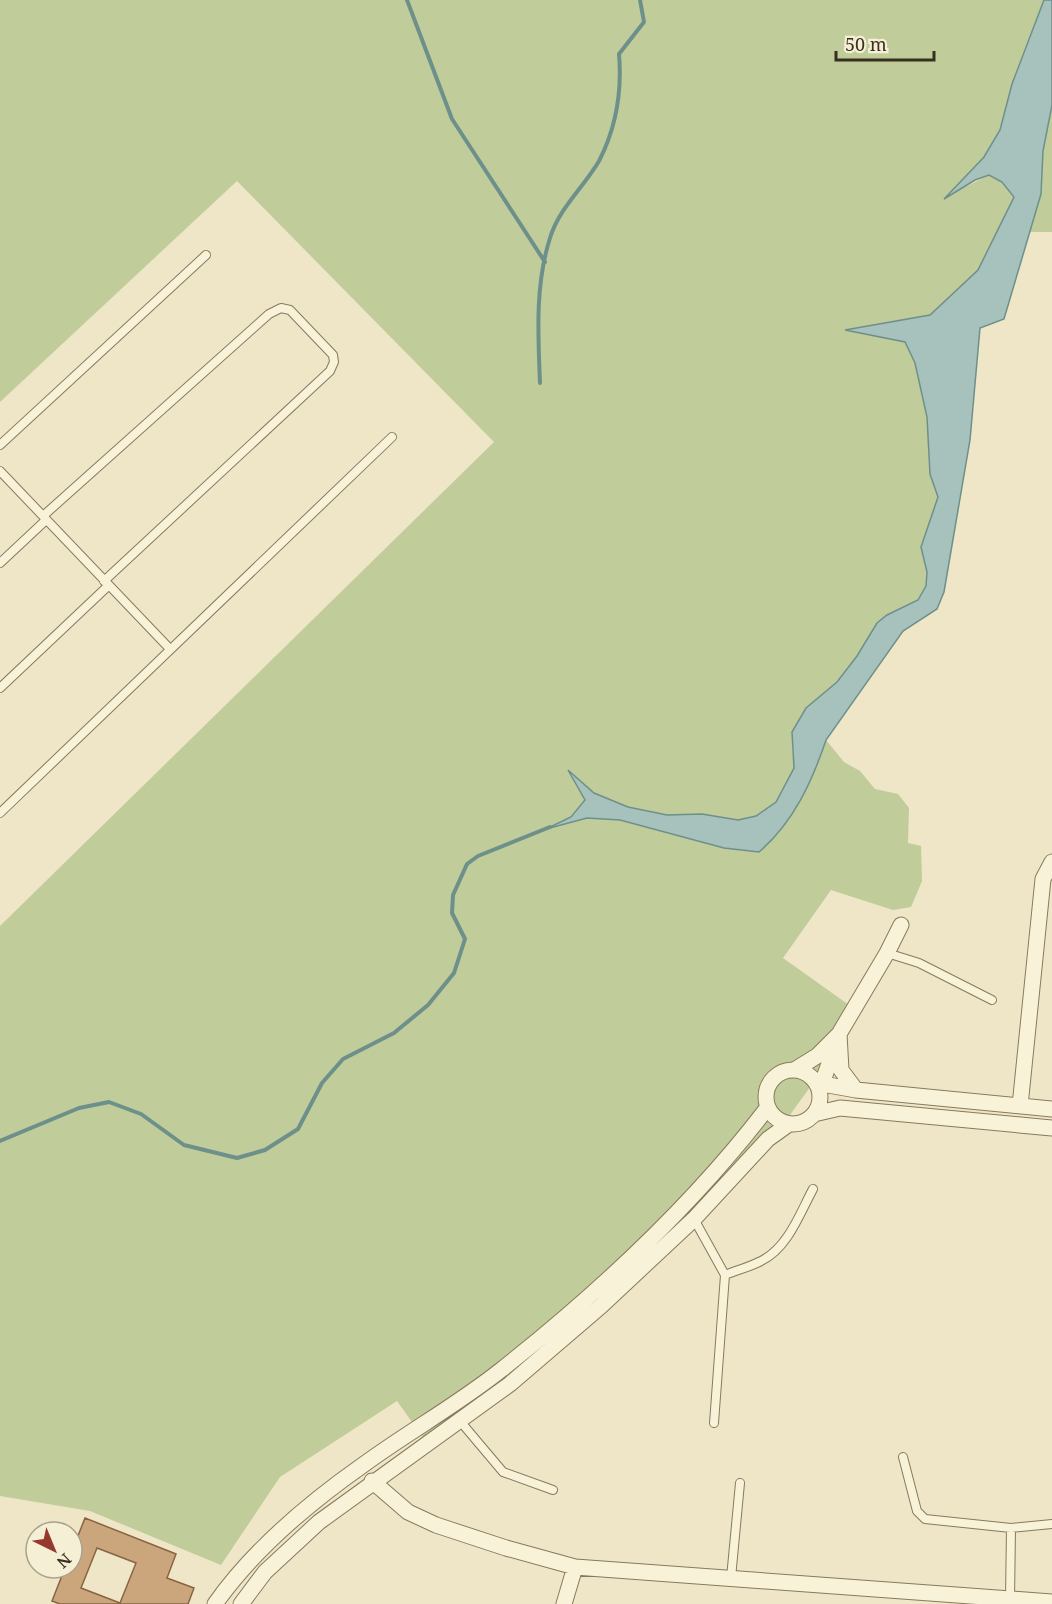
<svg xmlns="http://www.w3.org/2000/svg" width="1052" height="1604" viewBox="0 0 1052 1604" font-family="'Noto Serif',serif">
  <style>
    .green { fill: #c0cc9a }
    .water { fill: #a7c1bc; stroke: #6e908b; stroke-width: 1.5 }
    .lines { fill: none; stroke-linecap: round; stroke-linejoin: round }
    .stream { stroke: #6e908b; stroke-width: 4 }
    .building { fill: #cba67d; stroke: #876542; stroke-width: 1.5; fill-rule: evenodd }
    .lane-casing { stroke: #89795c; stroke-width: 10 }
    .street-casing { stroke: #89795c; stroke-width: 17 }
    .lane { stroke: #f8f2d9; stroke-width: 8 }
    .street { stroke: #f8f2d9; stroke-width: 15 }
  </style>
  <rect width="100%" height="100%" fill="#eee6c6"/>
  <!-- green -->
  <path class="green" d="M0 0H1044L1012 84 1000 130 984 157 947 196 989 175 1002 182 1014 197 978 270 930 315 849 330 905 342 915 363 927 417 930 474 938 497 921 547 927 572 926 586 918 600 887 615 837 682 806 708 792 746 794 768 776 802 756 816 738 820 702 814 667 815 628 807 594 793 569 772 585 800 571 817 551 827 587 818 620 820 759 852 819 761 826 740 844 762 860 771 875 789 898 794 909 808 908 843 921 846 922 881 911 907 893 910 831 890 783 958 849 1005 808 1090 779 1130 668 1245 427 1443 397 1401 280 1477 221 1565 90 1511 0 1496V926L494 442 237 181 0 402Z
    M1052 105V232H1028L1004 319 980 328 970 440 942 343 1041 194 1043 151Z"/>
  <!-- water -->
  <path class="water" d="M1044 0H1052V105L1043 151 1041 194 1004 319 980 328 970 440 944 592 937 609 903 631 826 740C812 782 793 823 759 852L724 848 620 820 587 818 546 829 571 817 585 800 568 770 594 793 628 807 667 815 702 814 738 820 756 816 776 802 794 768 792 732 806 708 837 682 857 656 877 623 887 615 918 600 926 586 927 572 921 547 938 497 930 474 927 417 915 363 905 342 845 330 930 315 978 270 1014 197 1002 182 989 175 975 180 944 199 984 157 1000 130 1012 84Z"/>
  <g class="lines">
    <!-- stream -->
    <path class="stream" d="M407 0 452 119 545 262
      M540 383C538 334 535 285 550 238 559 208 584 187 599 161 616 128 622 90 619 54L644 22 640 0
      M0 1141 79 1108 109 1102 141 1114 184 1145 237 1158 265 1150 298 1129 322 1083 343 1059 394 1033 428 1005 454 973 465 939 452 913 453 895 467 864 478 856 550 827"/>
  </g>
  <!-- building -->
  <path class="building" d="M85 1518 176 1554 167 1578 194 1588 188 1604H60L52 1601 65 1568H72V1551ZM97 1548 136 1563 120 1603 81 1588Z"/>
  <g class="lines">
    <defs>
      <path id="lane" d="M0 445 206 255
        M0 471 170 649
        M43 516 269 314 281 308 290 310 333 355 334 362 330 371 104 581
        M0 563 46 520
        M0 688 108 586
        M0 813 392 437
        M887 953 919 963 992 1000
        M694 1219 725 1275 714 1423
        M725 1275C737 1270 750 1267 761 1261 788 1248 800 1213 813 1189
        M460 1421 503 1472 553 1490
        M903 1457 917 1511 925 1519 1011 1528
        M731 1578 740 1483
        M1010 1600 1011 1528 1052 1524"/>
      <path id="street" d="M796 1069 817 1056 839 1034 841 1070 856 1090
        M766 1097a27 27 0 1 1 54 0a27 27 0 1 1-54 0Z
        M817 1083 856 1090 1052 1109
        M822 1084 839 1034 887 953 901 925
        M1020 1106 1043 879 1052 862
        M814 1114 840 1108 1052 1128
        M372 1481 408 1512 436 1525 506 1548 575 1567 1052 1602
        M215 1604C253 1550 309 1503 363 1465 408 1432 457 1405 501 1370 596 1295 694 1204 768 1107
        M241 1604 265 1572 319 1522 510 1384 601 1306 694 1219 768 1139 789 1124
        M564 1604 575 1567"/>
    </defs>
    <!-- lane casing -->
    <use href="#lane" class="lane-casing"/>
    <!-- street casing -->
    <use href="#street" class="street-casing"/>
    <!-- lane -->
    <use href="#lane" class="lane"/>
    <!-- street -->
    <use href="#street" class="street"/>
  </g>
  <!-- north arrow -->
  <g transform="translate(54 1550) rotate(137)"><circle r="28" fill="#f5efd6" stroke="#aaa28d" stroke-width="1.5"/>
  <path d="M0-4.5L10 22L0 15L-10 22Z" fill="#97382d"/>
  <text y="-9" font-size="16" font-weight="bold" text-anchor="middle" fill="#392f1f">N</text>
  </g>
  <!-- scale -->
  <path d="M836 51v9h98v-9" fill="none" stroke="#392f1f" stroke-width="3"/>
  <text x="845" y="51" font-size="18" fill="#392f1f" stroke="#f5efd6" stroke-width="4.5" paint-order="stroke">50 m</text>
</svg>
